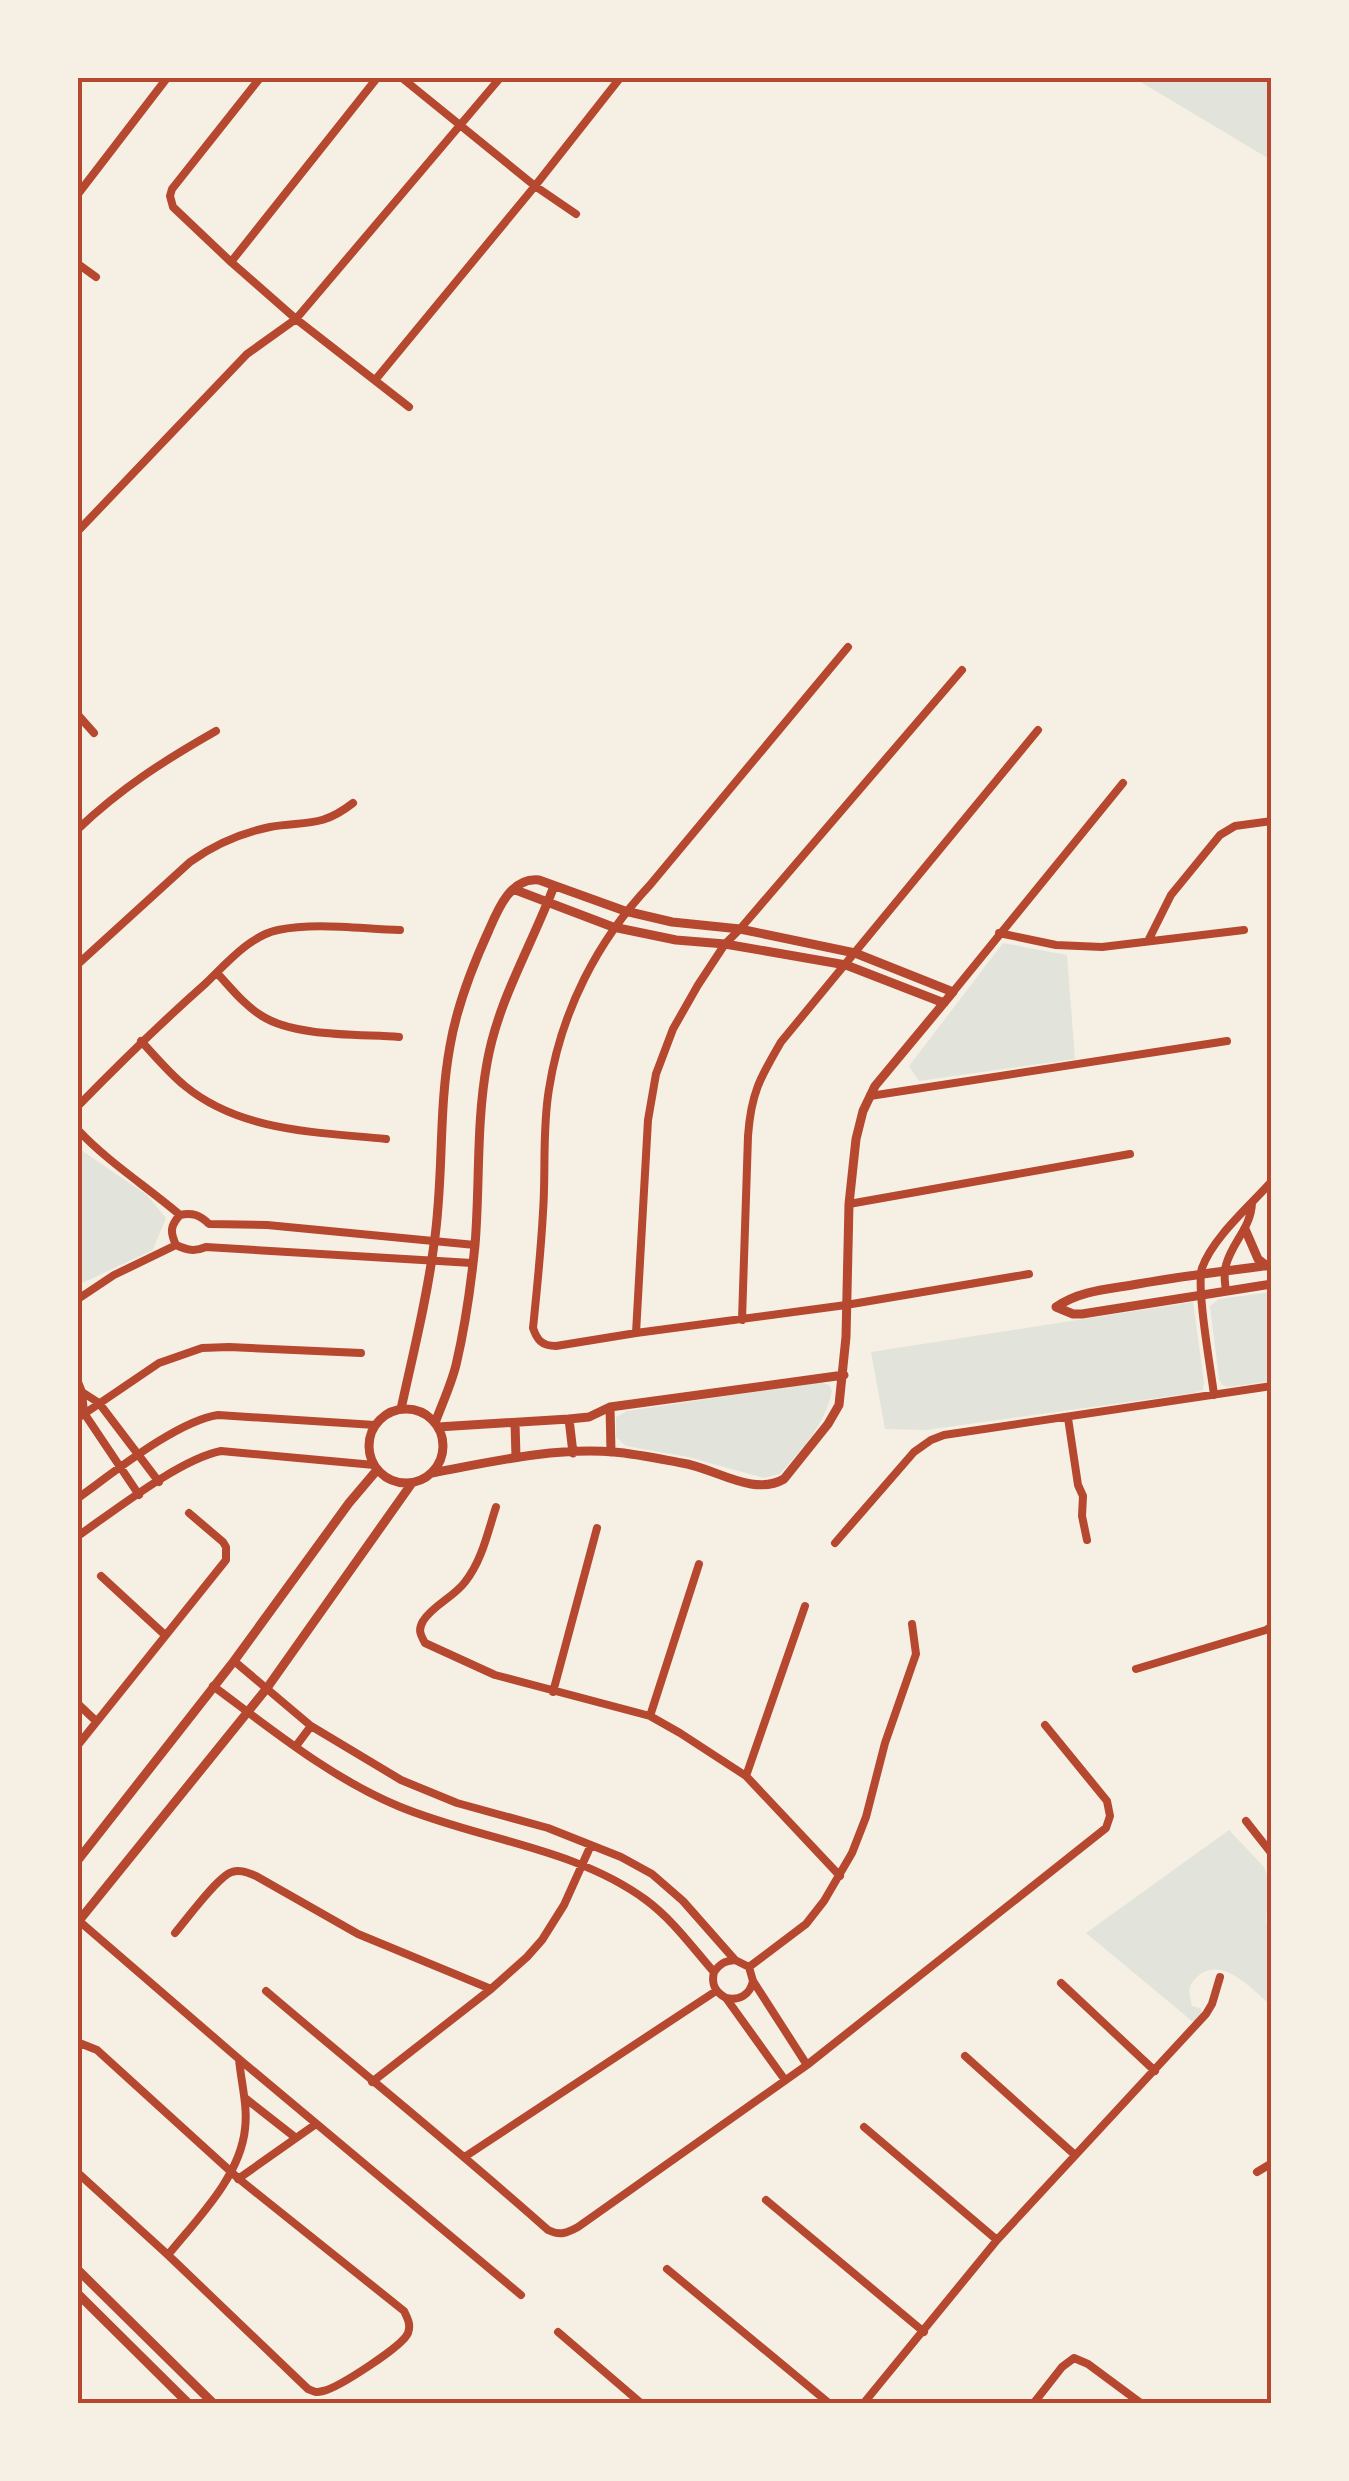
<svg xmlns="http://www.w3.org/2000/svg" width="1349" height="2481" viewBox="0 0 1349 2481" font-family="'Sofia Sans Condensed',sans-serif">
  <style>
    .green { fill: #e2e4dc }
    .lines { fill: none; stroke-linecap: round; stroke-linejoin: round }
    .minor { stroke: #b5482f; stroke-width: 8 }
    .tertiary { stroke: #b5482f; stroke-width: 9 }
    .neatline { fill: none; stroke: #b5482f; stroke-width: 4 }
  </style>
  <rect width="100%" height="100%" fill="#f6efe4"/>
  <!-- green -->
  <path class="green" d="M1134 78H1271V160Z
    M1003 943 1067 955 1075 1059 919 1081 909 1066Z
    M78 1148 147 1195 166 1218 153 1250 78 1285Z
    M1271 1292V1381L1228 1387 1222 1385 1219 1379 1210 1306 1219 1299Z
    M1193 1302 1204 1382 1203 1390 1194 1393 926 1430 885 1429 871 1352Z
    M820 1382 829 1385 832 1391C825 1425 802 1449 780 1474L764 1478 688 1457 626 1446 616 1437V1417L627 1411Z
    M1229 1830 1264 1867 1269 1880 1266 1920 1271 1945V2005C1252 1990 1222 1954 1197 1977 1187 1986 1189 1994 1192 2006L1200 2008 1202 2011 1199 2018 1193 2022 1086 1933Z"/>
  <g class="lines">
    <!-- minor -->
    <path class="minor" d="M260 78 172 189 170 196 173 207 231 262 296 319 409 407
      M402 78 535 186 576 214
      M78 194 167 78
      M231 262 377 78
      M78 264 96 277
      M376 379 535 186 620 78
      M78 531 247 354 296 319 500 78
      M848 647 650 885C597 941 561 1012 549 1089 542 1130 546 1172 543 1212 541 1251 537 1289 533 1328 537 1340 542 1346 556 1346L636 1333 846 1305 1029 1274
      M78 715 94 733
      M78 829C121 788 165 760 216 731
      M999 933 1056 945 1102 947 1244 930
      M1148 941 1171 895 1220 835 1235 826 1272 821
      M78 964 190 862C215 844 241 833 270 827 306 821 321 828 353 803
      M217 973C231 988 244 1005 262 1016 295 1037 360 1034 399 1037
      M953 992 1123 783
      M141 1041C155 1056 169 1073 185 1086 241 1132 317 1132 386 1139
      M870 1096 1227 1041
      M78 1106C119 1064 161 1023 205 984 225 965 249 936 278 930 315 922 362 929 400 930
      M78 1130C108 1162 146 1186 180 1215 192 1212 200 1215 209 1224L267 1225 475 1245
      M849 1204 1130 1154
      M176 1245C170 1232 170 1226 180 1215
      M1226 1291C1225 1282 1223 1274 1226 1265 1232 1242 1251 1228 1252 1203
      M78 1299 114 1275 176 1245C187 1250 194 1252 206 1247L472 1263
      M742 1320 748 1136C751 1093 760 1078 781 1042L1038 730
      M636 1333 648 1120 656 1074 673 1029 698 985 725 944 740 929 962 670
      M78 1382 82 1392 84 1413 139 1495
      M82 1392 99 1403 159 1482
      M1214 1395C1211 1370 1196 1287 1202 1268 1213 1237 1250 1206 1272 1181
      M78 1418 159 1363 202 1348 229 1347 361 1353
      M1068 1418 1078 1485 1083 1496 1082 1516 1087 1540
      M78 1498C113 1473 177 1421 218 1415L375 1425
      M496 1507C488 1531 482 1561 465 1582 454 1597 433 1605 423 1621 418 1630 420 1634 425 1643L495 1675 650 1716 680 1733 746 1776 840 1876
      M78 1536C114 1511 180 1459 221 1451L374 1465
      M835 1543 914 1452 931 1440 944 1435 1272 1386
      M101 1576 165 1635
      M234 1661 311 1726 401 1780 457 1803 548 1828 621 1857 652 1874 683 1901 735 1960 749 1967 753 1981 807 2065
      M1136 1669 1266 1630 1272 1626
      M213 1686C271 1729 331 1778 398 1806 479 1840 574 1847 646 1900 673 1920 692 1947 714 1972 711 1984 715 1992 726 1998L785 2080
      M553 1692 597 1528
      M78 1704 96 1721
      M650 1716 699 1564
      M78 1745 226 1560V1547L223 1542 189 1513
      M296 1746 311 1726
      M746 1776 805 1606
      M1246 1821 1272 1854
      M78 1920 239 2059 521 2295
      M175 1933C187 1919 218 1876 232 1872 240 1869 248 1873 256 1876L358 1934 491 1989
      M749 1967 806 1924 824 1901 852 1853 866 1817 885 1743 916 1654 912 1624
      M714 1972C720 1964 724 1961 735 1960
      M1061 1983 1155 2071
      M266 1991C360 2071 456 2148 548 2230 560 2236 567 2233 578 2227L807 2065 1106 1828 1110 1816 1107 1801 1045 1725
      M726 1998C739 2001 750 1995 753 1981
      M78 2046 82 2044 97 2050 239 2179 404 2311C408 2319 411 2325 408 2333 403 2346 338 2388 323 2391 315 2393 315 2392 308 2389L168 2255 78 2173
      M965 2056 1075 2155
      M372 2082 491 1989 527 1957 542 1940 564 1905 591 1845
      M245 2098 296 2138
      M864 2127 997 2240
      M466 2156 716 1991
      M1257 2172 1272 2163
      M238 2179 316 2124
      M766 2200 924 2332
      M168 2255C197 2219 240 2177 245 2129 248 2106 241 2082 239 2059
      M667 2269 830 2404
      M558 2332 642 2404
      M863 2404 997 2240 1206 2014 1212 2004 1220 1977
      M1033 2404 1062 2367 1074 2358 1088 2364 1142 2404"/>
    <!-- tertiary -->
    <path class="tertiary" d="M513 889 613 927 676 940 725 944 846 965 944 1003
      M1245 1229 1258 1259 1267 1266
      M1056 1307C1080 1290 1110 1289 1138 1284 1183 1276 1227 1271 1272 1265
      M1056 1307 1073 1314H1082L1272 1284
      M610 1407 611 1452
      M401 1409C413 1354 427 1299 434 1244 444 1178 438 1111 450 1046 457 1005 472 967 489 930 498 909 511 877 539 880L625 911 672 922 740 929 855 953 953 992 875 1086 863 1111 856 1139 849 1204 846 1337 839 1405 828 1424 784 1479C753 1497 715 1468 682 1463 660 1459 637 1454 614 1452 554 1447 491 1462 432 1473
      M369 1446a37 37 0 1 1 74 0a37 37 0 1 1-74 0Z
      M569 1419 573 1453
      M435 1423C442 1404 451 1385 456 1365 465 1327 471 1285 475 1245 480 1185 476 1123 487 1063 498 1000 532 945 554 886
      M515 1423 516 1457
      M438 1427 569 1419 589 1417 610 1407 844 1375
      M78 1860 234 1661 349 1503 377 1470
      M78 1922 267 1688 412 1483
      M78 2270 214 2404
      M78 2294 189 2404"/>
  </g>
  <!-- border -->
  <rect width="1349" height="2481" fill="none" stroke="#f6efe4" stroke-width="160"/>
  <rect x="80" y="80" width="1189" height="2321" class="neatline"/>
</svg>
